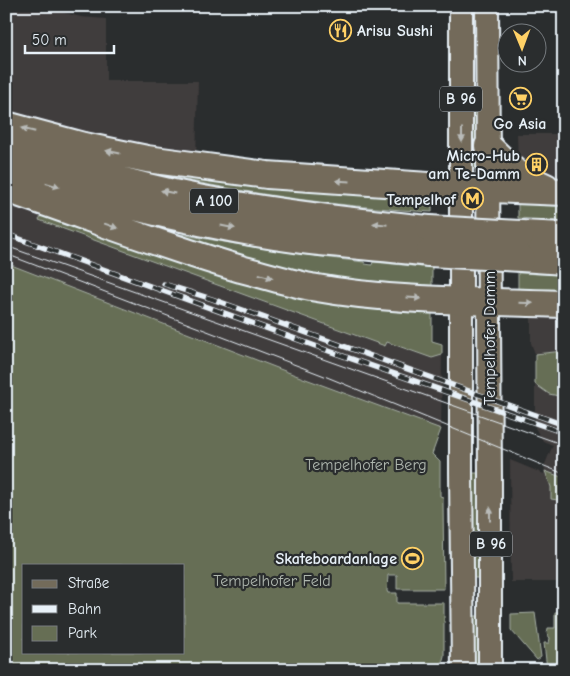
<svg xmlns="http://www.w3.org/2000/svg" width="570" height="676" viewBox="0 0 570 676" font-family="'Comic Neue',sans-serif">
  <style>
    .built { fill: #403c3c }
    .green { fill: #666e54; stroke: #a7b0a6; fill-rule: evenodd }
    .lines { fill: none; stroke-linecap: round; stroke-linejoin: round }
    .primary-casing { stroke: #e8f1f8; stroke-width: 26 }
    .motorway-casing { stroke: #e8f1f8; stroke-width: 30 }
    .primary { stroke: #736b5a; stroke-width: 22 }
    .motorway { stroke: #736b5a; stroke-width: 26 }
    .tram { stroke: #e8f1f8; stroke-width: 1 }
    .rail-casing { stroke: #e8f1f8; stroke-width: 5.5 }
    .rail { stroke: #2a2d2e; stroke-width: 4; stroke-dasharray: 11; stroke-linecap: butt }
    .motorway-bridge-casing { stroke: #e8f1f8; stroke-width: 30; stroke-linecap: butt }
    .motorway-bridge { stroke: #736b5a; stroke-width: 26 }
    .oneway { fill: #b9bbb9 }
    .labels { text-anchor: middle; stroke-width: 4.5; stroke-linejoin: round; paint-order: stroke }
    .shield { fill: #2a2d2e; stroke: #afb6bb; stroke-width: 1 }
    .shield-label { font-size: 15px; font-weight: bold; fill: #e8f1f8 }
    .poi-label { font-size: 16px; font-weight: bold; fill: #e8f1f8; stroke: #2a2d2e; text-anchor: end }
    .street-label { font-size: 16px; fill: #e8f1f8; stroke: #2a2d2e }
    .park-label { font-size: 16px; fill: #aeb6ae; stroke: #2a2d2e }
  </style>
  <rect width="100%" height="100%" fill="#2a2d2e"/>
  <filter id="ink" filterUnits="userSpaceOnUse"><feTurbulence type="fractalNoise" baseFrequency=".02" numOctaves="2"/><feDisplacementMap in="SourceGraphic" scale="10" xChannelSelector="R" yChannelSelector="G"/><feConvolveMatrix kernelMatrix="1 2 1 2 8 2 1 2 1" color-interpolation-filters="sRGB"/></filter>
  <g filter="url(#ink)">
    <!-- built -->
    <path class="built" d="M6 6H52L65 13 81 17 106 19V81H198L196 160 6 119Z
      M517 134H564V179L550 178 518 163Z
      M6 191 45 207 39 220 385 346 386 342 432 358 442 355 441 429 303 378 6 263Z
      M531 310 564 311V582H511L510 460 544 474 545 464 553 445 543 441 535 428V354L531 343Z"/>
    <!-- green -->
    <path class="green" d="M471 100H474L478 122 479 169H471Z
      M135 169 432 194V212C330 206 234 192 135 169Z
      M518 197 564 200V221L518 218Z
      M45 207 432 307V341L442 344V355L432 358 387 342 385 346 39 220Z
      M145 227C218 242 291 254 364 262L365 264 372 265 373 262 432 268V290L312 275 271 266Z
      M6 263 303 378 441 429 432 454 440 462V496L443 497V502L444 589H397V575H388L387 591 388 593H397V603H444V656L440 670H6ZM24 565H184V652H24Z
      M518 273 564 275V298L518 296Z
      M564 351V397L549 394 535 384V354Z
      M545 471 564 478V501L551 499V487Z
      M468 473H483V578H470Z
      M555 612H564V670L547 669 544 643H549L550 638 547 634 548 628H555Z
      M535 613 541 657 537 660 511 630V614Z
      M471 616H483L481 670H476L473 668Z"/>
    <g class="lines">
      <defs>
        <path id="primary" d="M461 6V473L463 670
          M487 6 490 475V670"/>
        <path id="motorway" d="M6 125 84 146 147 159 267 175 443 187 564 192
          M6 145C78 169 151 191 226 203 293 215 361 222 429 229
          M488 146 516 173 546 187
          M6 170C102 201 201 226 301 240 343 245 386 248 429 253
          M6 178 15 192C91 218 165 247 241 269 264 275 287 282 311 287 394 302 480 301 564 304
          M521 234 564 236
          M521 258 564 261"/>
      </defs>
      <!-- primary casing -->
      <use href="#primary" class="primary-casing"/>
      <!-- motorway casing -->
      <use href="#motorway" class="motorway-casing"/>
      <!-- primary -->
      <use href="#primary" class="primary"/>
      <!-- motorway -->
      <use href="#motorway" class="motorway"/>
      <!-- tram -->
      <path class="tram" d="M6 246 564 445
        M6 254 322 375 564 474"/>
      <defs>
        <path id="rail" d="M6 234 329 351 564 433
          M164 284 212 299 564 425"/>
      </defs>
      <!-- rail casing -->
      <use href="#rail" class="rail-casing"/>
      <!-- rail -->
      <use href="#rail" class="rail"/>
      <defs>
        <path id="motorway-bridge" d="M429 229 521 234
          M429 253 521 258"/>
      </defs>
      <!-- motorway-bridge casing -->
      <use href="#motorway-bridge" class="motorway-bridge-casing"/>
      <!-- motorway-bridge -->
      <use href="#motorway-bridge" class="motorway-bridge"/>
    </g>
    <!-- one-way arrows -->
    <defs><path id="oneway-solid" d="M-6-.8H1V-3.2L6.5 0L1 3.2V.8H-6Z" transform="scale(1.25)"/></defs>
    <g class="oneway">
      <use href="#oneway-solid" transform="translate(28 130) rotate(-166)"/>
      <use href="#oneway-solid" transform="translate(462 135) rotate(90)"/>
      <use href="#oneway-solid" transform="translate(113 152) rotate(-169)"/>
      <use href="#oneway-solid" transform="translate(343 181) rotate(-176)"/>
      <use href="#oneway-solid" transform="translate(53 185) rotate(16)"/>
      <use href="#oneway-solid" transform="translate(168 192) rotate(-168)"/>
      <use href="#oneway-solid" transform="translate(380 224) rotate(-174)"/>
      <use href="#oneway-solid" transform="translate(111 226) rotate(20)"/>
      <use href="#oneway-solid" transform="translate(228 227) rotate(11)"/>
      <use href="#oneway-solid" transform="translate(266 276) rotate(16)"/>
      <use href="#oneway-solid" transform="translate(414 298) rotate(3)"/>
      <use href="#oneway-solid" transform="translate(526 303) rotate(2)"/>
      <use href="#oneway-solid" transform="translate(490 514) rotate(-90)"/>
    </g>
  </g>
  <!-- icons -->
  <defs>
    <symbol id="restaurant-ring" viewBox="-11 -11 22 22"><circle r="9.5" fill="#2a2d2e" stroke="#ffd166" stroke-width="1.5"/><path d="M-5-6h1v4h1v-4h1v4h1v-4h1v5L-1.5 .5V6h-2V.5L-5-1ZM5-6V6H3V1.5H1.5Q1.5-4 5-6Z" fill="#ffd166"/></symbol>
    <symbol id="supermarket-ring" viewBox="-11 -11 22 22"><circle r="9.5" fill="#2a2d2e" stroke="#ffd166" stroke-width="1.5"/><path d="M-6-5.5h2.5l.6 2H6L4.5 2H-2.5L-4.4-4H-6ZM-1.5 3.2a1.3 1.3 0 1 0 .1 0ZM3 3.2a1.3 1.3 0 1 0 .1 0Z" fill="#ffd166"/></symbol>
    <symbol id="building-ring" viewBox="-11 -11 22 22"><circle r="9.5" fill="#2a2d2e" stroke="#ffd166" stroke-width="1.5"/><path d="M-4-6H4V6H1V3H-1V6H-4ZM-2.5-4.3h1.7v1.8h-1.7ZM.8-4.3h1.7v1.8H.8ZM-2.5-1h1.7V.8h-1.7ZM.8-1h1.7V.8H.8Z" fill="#ffd166"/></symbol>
    <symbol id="metro-ring" viewBox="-11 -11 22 22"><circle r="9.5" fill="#2a2d2e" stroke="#ffd166" stroke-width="1.5"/><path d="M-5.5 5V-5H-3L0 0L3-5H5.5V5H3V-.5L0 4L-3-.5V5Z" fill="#ffd166"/></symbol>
    <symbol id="stadium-ring" viewBox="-11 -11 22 22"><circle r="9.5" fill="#2a2d2e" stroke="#ffd166" stroke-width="1.5"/><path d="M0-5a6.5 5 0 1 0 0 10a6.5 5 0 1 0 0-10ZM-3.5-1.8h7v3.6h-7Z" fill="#ffd166"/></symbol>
  </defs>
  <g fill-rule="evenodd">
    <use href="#restaurant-ring" x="328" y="18" width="25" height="25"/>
    <use href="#supermarket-ring" x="508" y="86" width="25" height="25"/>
    <use href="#building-ring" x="524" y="152" width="25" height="25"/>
    <use href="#metro-ring" x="460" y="186" width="25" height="25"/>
    <use href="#stadium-ring" x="400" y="546" width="25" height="25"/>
  </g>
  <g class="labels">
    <!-- shield labels -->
    <g class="shield">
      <rect x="440" y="86.5" width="42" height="25" rx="4"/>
      <rect x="190" y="188.5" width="48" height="25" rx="4"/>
      <rect x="470" y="531.5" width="42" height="25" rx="4"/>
    </g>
    <g class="shield-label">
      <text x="461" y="104">B 96</text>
      <text x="214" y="206">A 100</text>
      <text x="491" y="549">B 96</text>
    </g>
    <!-- poi labels -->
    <g class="poi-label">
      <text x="357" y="36" text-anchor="start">Arisu Sushi</text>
      <text x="520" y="129" text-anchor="middle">Go Asia</text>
      <text x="520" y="161">Micro-Hub<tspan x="520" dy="18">am Te-Damm</tspan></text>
      <text x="456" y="205">Tempelhof</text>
      <text x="397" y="564">Skateboardanlage</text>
    </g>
    <!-- street labels -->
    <g class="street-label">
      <text transform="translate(489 338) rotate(-90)" y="6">Tempelhofer Damm</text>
    </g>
    <!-- park labels -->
    <g class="park-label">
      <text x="366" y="470">Tempelhofer Berg</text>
      <text x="272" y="586">Tempelhofer Feld</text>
    </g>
  </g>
  <!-- margin -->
  <rect width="570" height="676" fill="none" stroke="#2a2d2e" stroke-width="25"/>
  <rect x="12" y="12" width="545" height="651" fill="none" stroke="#e8f1f8" stroke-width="2" filter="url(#ink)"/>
  <!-- legend -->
  <rect x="22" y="564" width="162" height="90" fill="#2a2d2e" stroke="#767b7f"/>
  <rect x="32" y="580" width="25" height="8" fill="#736b5a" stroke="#767b7f"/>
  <text x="68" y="588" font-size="15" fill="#e8f1f8">Straße</text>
  <rect x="32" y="605" width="25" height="8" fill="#e8f1f8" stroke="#767b7f"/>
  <text x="68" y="614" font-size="15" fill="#e8f1f8">Bahn</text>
  <rect x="32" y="626" width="25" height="15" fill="#666e54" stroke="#767b7f"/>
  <text x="68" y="638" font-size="15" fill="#e8f1f8">Park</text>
  <!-- north arrow -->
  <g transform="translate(522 48) rotate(179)"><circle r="24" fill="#2a2d2e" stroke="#767b7f"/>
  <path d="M0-4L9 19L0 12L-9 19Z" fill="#ffd166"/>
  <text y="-8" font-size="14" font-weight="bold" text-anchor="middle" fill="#e8f1f8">N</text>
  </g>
  <!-- scale -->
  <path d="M25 45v8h89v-8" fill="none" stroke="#e8f1f8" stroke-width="2.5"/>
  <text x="32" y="45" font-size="15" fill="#e8f1f8" stroke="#2a2d2e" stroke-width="4" paint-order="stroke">50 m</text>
</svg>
